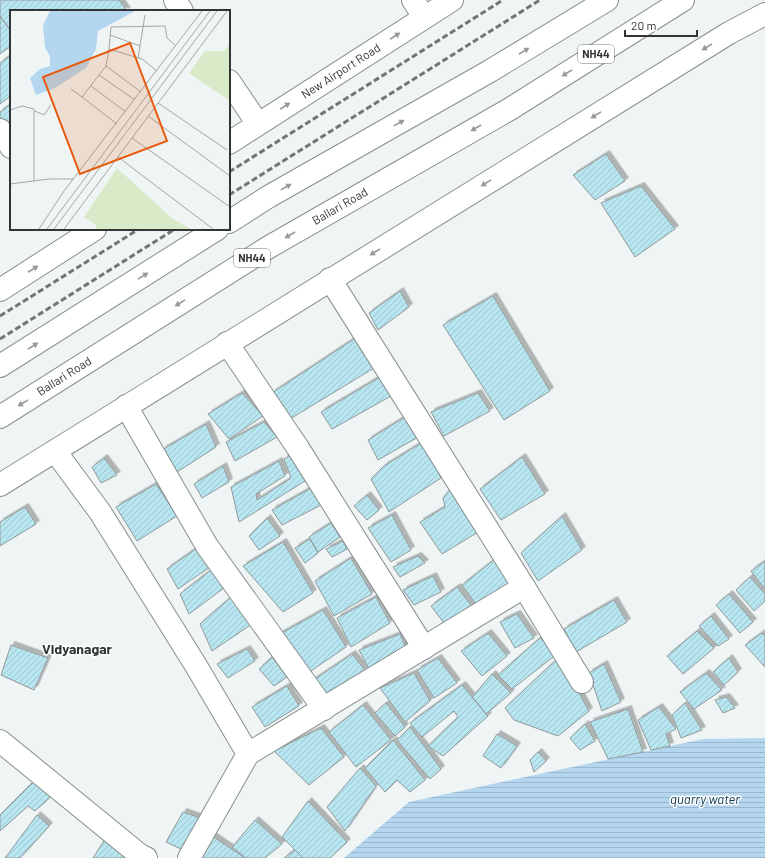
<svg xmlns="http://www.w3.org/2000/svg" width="765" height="858" viewBox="0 0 765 858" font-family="Barlow,sans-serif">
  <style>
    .water { fill: url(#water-rules) }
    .building { fill: url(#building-hatch); stroke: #92999a; filter: url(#shadow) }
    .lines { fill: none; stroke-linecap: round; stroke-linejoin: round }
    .minor-casing { stroke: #888f8e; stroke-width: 24 }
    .highway-casing { stroke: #888f8e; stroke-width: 24 }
    .minor { stroke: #fff; stroke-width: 22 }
    .highway { stroke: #fff; stroke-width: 22 }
    .rail { stroke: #717675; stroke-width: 3; stroke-dasharray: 6 3; stroke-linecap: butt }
    .oneway { fill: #989a9a }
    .labels { text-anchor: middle; stroke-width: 3; stroke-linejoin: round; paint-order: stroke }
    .shield { fill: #fff; stroke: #707271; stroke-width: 1 }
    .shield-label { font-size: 11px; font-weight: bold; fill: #323534 }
    .street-label { font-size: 12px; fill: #323534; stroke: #fff }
    .water-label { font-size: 13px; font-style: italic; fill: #09354e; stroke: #fff }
    .quarter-label { font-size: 14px; font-weight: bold; fill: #2e3433; stroke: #fff }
    .inset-road { fill: none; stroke: #a3a8a7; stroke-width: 1 }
    .view { fill: #e8590c; fill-opacity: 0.15; stroke: #e8590c; stroke-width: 2 }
    .inset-edge { fill: none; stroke: #323534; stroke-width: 2 }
  </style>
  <defs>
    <pattern id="water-rules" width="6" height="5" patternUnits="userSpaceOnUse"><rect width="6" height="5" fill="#b4d6ef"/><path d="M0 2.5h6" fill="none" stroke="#9bb8ce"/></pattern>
    <pattern id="building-hatch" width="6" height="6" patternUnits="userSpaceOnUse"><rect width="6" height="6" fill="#b7e6f0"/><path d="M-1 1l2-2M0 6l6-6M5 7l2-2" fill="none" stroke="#9ec6ce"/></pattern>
    <filter id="shadow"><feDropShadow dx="3.5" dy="-3.5" stdDeviation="0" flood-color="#0004"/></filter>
  </defs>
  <rect width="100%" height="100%" fill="#eef5f4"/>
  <!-- water -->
  <path class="water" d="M765 738V858H344L409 802 703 739Z"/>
  <!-- building -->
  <path class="building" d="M0 0H119L127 11H11V31L0 16Z
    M0 16 11 31V46L0 54Z
    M11 55V96L0 104V63Z
    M11 104V135L0 120V112Z
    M606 154 625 181 595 200 573 175Z
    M641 186 675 229 635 257 601 203Z
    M400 291 409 307 378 330 369 313Z
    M493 296 550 391 504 420 443 325Z
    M357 337 374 368 290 419 272 393Z
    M380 377 391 396 332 429 321 412Z
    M242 393 263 416 229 439 208 414Z
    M478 393 490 411 444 436 431 412Z
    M408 415 420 436 378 460 368 440Z
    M264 422 277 437 235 461 226 442Z
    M206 424 216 447 177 472 162 450Z
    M423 442 441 478 389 512 371 479 384 466Z
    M293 454 310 478 239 522 231 487 279 461 285 476 256 494 257 500 291 478 284 459Z
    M522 457 545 494 501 520 480 489Z
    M104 458 117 475 101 483 92 467Z
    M223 466 229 482 202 498 194 484Z
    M156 484 177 516 137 541 116 507Z
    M453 485 483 529 442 554 420 522 445 507 443 498Z
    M315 486 327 502 282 525 272 510Z
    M367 495 379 510 367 520 354 506Z
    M25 507 36 524 0 546V522Z
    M392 515 411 550 391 562 368 528Z
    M562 516 582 550 538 581 521 553Z
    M267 518 280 536 259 550 249 536Z
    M331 523 340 537 318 552 309 537Z
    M310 539 318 553 305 563 295 548Z
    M343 541 347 549 332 557 326 549Z
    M283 542 313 593 283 612 243 566Z
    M197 548 213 565 178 589 167 569Z
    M418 556 425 563 400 577 393 567Z
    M351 558 372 594 334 616 315 581Z
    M495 559 511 584 478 607 462 585Z
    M765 561V589L751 571Z
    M215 567 228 585 189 614 180 594Z
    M433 576 441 592 414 605 403 590Z
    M750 577 765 594V601L754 611 736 590Z
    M457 587 475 610 447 627 431 606Z
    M729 594 753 622 740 633 716 605Z
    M231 597 252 624 212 651 200 624Z
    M376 597 390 623 351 647 337 618Z
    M614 600 627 622 576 652 564 629Z
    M323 610 346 647 308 673 280 634Z
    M517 614 534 638 515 648 500 622Z
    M711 616 729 639 718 646 699 626Z
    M697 631 714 648 683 674 667 656Z
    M488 633 507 656 482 676 461 651Z
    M762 633 765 636V667L745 645Z
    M400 634 407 651 369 669 359 650Z
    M540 638 557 654 512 689 498 675Z
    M11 645 48 658 34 690 1 675Z
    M247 649 255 661 228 678 217 664Z
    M352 654 365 670 326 697 312 681Z
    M272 657 287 677 274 686 259 669Z
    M559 657 589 711 558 736 514 720 505 708Z
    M438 658 457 683 434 698 417 670Z
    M729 658 738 672 724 685 713 672Z
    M604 664 621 702 602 711 589 673Z
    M414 673 430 701 405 722 380 688Z
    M706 673 722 690 694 709 680 692Z
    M492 674 511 693 486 714 472 697Z
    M462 685 488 716 443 756 428 746 458 717 454 711 422 737 410 723Z
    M287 686 299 706 265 727 252 707Z
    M726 697 735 708 723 713 715 700Z
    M386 703 405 727 395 736 375 713Z
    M685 703 702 730 681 738 672 715Z
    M363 705 391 740 356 767 329 732Z
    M659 707 676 729 666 734 670 746 651 750 638 720Z
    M628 709 643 752 608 759 590 722Z
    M585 724 595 741 580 750 570 738Z
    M410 727 441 769 430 779 397 740Z
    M321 728 344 757 309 785 274 751Z
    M497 734 517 746 501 768 483 756Z
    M393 740 425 780 410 792 397 780 385 792 365 768Z
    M538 752 546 761 534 772 530 760Z
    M360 768 376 786 345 831 327 807Z
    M39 776 56 792 35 811 28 806 0 831V815Z
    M308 801 347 842 330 858H303L282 837Z
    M183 812 200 818 187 852 166 842Z
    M37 815 49 826 20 858H5Z
    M255 820 282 844 265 858H246L232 847Z
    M209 834 245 858H194Z
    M107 836 130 858H93Z
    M295 850 303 858H284Z"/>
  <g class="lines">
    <defs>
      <g id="minor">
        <path d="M175 0 182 11"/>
        <path d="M413 0 424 17"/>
        <path d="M229 81 258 124"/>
        <path d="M0 130 11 147"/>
        <path id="s1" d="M229 143 452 0"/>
        <path d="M0 290 95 229"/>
        <path d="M227 343 298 448 424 648"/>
        <path d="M126 406 207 546 324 709"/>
        <path d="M55 451 100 512 195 664 248 754"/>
        <path d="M0 485 729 33 765 14"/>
        <path d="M524 587 582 682"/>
        <path d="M0 741 141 856 146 858"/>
        <path d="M189 858 248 754 524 587 330 279"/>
      </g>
      <g id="highway">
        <path d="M229 222 268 197 490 71 607 0"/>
        <path d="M0 366 217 229"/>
        <path id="s2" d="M0 417 269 247 510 109 683 0"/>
      </g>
    </defs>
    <!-- minor casing -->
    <use href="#minor" class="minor-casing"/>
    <!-- highway casing -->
    <use href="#highway" class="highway-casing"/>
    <!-- minor -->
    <use href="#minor" class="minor"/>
    <!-- highway -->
    <use href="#highway" class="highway"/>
    <!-- rail -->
    <path class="rail" d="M229 172 503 0
      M229 195 540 0
      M0 316 139 229
      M0 339 175 229"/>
  </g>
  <!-- one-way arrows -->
  <defs><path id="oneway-solid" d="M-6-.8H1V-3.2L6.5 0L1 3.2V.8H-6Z"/></defs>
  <g class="oneway">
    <use href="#oneway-solid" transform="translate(395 36) rotate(-33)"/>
    <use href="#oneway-solid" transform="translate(707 47) rotate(148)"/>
    <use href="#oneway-solid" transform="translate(524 51) rotate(-31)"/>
    <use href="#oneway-solid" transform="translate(567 73) rotate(148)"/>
    <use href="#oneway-solid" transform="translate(285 106) rotate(-33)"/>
    <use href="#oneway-solid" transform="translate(596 115) rotate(148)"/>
    <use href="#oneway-solid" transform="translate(399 123) rotate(-29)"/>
    <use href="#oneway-solid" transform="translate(476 128) rotate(150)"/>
    <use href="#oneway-solid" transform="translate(486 183) rotate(148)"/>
    <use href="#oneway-solid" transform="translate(286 187) rotate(-29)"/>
    <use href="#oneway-solid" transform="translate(290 235) rotate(150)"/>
    <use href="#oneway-solid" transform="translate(375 252) rotate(148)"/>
    <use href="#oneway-solid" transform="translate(33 269) rotate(-33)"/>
    <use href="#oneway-solid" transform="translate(143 276) rotate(-32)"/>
    <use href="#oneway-solid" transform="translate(180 303) rotate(148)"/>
    <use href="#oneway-solid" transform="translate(33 346) rotate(-32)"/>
    <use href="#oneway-solid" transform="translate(23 403) rotate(148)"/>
  </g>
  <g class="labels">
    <!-- shield labels -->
    <g class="shield">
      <rect x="578" y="45" width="36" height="18" rx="3"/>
      <rect x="234" y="249" width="36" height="18" rx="3"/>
    </g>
    <g class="shield-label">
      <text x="596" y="58">NH44</text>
      <text x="252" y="262">NH44</text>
    </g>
    <!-- street labels -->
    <g class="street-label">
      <text dy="4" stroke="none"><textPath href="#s1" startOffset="133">New Airport Road</textPath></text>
      <text dy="4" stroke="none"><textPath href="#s2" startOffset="400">Ballari Road</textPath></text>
      <text dy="4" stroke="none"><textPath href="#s2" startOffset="76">Ballari Road</textPath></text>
    </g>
    <!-- water labels -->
    <g class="water-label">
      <text x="705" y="804">quarry water</text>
    </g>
    <!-- quarter labels -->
    <g class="quarter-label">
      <text x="77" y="654">Vidyanagar</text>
    </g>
  </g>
  <!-- overview -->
  <g transform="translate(10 10)">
    <rect width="220" height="220" fill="#eef5f4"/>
    <path d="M220 34V91L179 63 195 41H214ZM107 158 163 209 181 219H86V215L74 207Z" fill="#d9eac9"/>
    <path d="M40 1H125L88 21 86 39 76 58 45 78 26 85 20 68 30 59 40 56V46L35 38 33 15Z" fill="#b4d6ef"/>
    <path class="inset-road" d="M100 25 130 36 128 48M130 36 135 5M99 39 101 17 155 16 157 28 166 36M96 56 131 82M89 65 125 90M81 76 116 102M61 79 72 87M148 93 217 140M0 100 12 96 24 99V171M25 101 34 105 41 95M138 106 220 166M107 114 72 87 96 56 99 39 132 49 147 61M122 128 220 197M108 147 203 219M0 174 39 169H64M29 219 54 181 192 1M37 219 200 1M44 219 207 1M54 219 217 1"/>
    <path class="view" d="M120 33 157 131 70 164 33 67Z"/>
    <rect width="220" height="220" class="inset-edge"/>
  </g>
  <!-- scale -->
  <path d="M625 30v6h72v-6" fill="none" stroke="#323534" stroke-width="2"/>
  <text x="631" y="30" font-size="12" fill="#323534" stroke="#ffffff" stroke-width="3" paint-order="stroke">20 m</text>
</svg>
